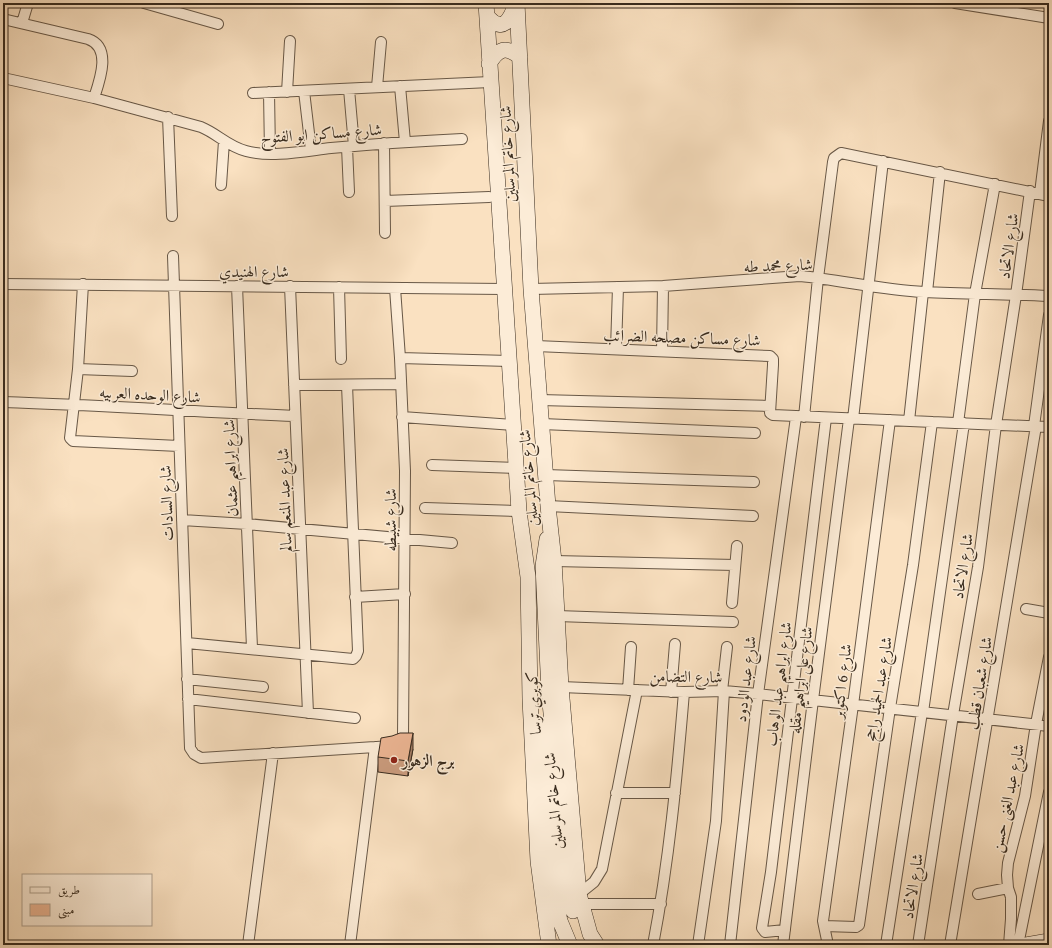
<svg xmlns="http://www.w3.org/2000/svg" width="1052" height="948" viewBox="0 0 1052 948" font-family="'Gentium Book Plus',Amiri,serif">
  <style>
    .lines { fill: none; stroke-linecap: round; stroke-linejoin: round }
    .minor-casing { stroke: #685847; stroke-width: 12 }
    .secondary-casing { stroke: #382b1e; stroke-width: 16 }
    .minor { stroke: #fcecd7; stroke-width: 10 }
    .secondary { stroke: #fcecd7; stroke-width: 15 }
    .wall { fill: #cb9c7e; stroke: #382b1e }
    .shaded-wall { fill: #a57f67; stroke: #382b1e }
    .building { fill: #ecb593; stroke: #382b1e }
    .poi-dot { fill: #8f2418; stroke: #fcecd7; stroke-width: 1.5 }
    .labels { text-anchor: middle; stroke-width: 3; stroke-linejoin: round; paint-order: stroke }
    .street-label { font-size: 16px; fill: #382b1e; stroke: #fcecd7 }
    .poi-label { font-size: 16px; font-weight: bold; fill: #382b1e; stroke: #fcecd7; text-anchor: start }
  </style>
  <rect width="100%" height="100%" fill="#fae1c1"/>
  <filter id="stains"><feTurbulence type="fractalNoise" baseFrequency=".005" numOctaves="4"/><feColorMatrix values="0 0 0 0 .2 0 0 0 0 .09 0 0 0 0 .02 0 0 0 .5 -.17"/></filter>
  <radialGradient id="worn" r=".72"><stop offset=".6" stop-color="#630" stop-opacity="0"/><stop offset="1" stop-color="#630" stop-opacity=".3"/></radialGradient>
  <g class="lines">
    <defs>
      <path id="minor" d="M144 3 218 24
        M955 3 1049 18
        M3 19 88 39C112 47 100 80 94 98
        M22 23 28 3
        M3 78 94 98 201 127C218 134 227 146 246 151 271 158 305 151 331 148 375 144 418 141 462 139
        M400 86 405 142
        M377 87 381 42
        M349 89 354 146
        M304 91 311 150
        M269 92 270 153
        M287 92 290 41
        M253 93 490 82
        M168 117 172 216
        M384 143 385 233
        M347 147 349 192
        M221 185 224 141
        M1040 193 1049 121
        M385 201 489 197
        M173 256 190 748 194 754 201 758 375 747C385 746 397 747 403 737L405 471 400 358 395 288
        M3 284 504 289
        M83 284 78 369 70 438 73 441 179 446
        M237 286 252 648
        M290 286 308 713
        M339 287 341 359
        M531 289 663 286 800 276C841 280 882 290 924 292 965 294 1007 294 1049 296
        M927 292 940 172
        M536 346 770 356 773 359V365L770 413 773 415 1049 427
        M616 349 618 287
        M662 351 663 286
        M400 358 509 361
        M78 369 132 371
        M294 385 401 384
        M540 400 770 406
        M3 402C100 405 198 412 295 416
        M402 417 513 425
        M804 417 818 278 833 162 834 158 841 153 1049 196
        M853 419 883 161
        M909 421 923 292
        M958 423 975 294 995 184
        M542 424 755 433
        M1034 426 1049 315
        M432 465 516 468
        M546 475 754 482
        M548 506 753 516
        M425 508 519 511
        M182 520 247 524 452 543
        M554 561 735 565
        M355 597 405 594
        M732 603 737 546
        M1026 609 1049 613
        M557 616 733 622
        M187 643 353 659 356 656 358 651 347 385
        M187 679 263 687
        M561 687 684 692 724 691 758 694 1049 726
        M628 690 631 647
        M722 691 727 647
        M671 692 675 644
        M188 699 355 718
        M923 712 964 423
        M616 793H675
        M579 894 594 882 602 869 637 690
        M978 894 1008 888
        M581 904H661
        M824 926 856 927 859 925 890 708 913 565 932 422
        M785 930 765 932 762 928 771 872 826 418
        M248 945 273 753
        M350 945 375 747
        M653 945C669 861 677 777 684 692
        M698 945 716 821 724 691
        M730 945 758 694 796 417
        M783 945 813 700 849 419
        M828 945 823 921 853 705 890 420
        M886 945 922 712
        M918 945 953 715 978 567 996 425 1016 295 1030 191
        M950 945 1036 426
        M1009 945 1011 919V897L1008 888 1007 875 1008 863 1025 796 1036 724 1049 657
        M1018 945 1049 792"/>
      <path id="secondary" d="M486 3 519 511 528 577 530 699 538 861 549 945
        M517 3 531 289 548 506 554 561 561 687 579 894 590 934 597 945
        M487 16C503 34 510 20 516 4
        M489 64C498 48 506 46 520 57
        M547 539 543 566 549 692 568 890 573 911
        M541 727 556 902 560 921 570 945
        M1026 945 1049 941"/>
    </defs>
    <!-- minor casing -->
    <use href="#minor" class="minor-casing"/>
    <!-- secondary casing -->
    <use href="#secondary" class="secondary-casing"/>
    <!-- minor -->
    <use href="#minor" class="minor"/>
    <!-- secondary -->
    <use href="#secondary" class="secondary"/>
  </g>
  <!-- wall -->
  <path class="wall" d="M413 749 408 776 378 772V757Z"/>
  <!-- shaded-wall -->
  <path class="shaded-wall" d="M413 733V749L408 776V761Z"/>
  <!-- building -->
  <path class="building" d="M400 733H413L408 761 378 757 381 738 392 736Z"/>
  <!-- markers -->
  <circle class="poi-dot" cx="394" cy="760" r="4"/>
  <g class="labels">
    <!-- street labels -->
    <g class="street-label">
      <text transform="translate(321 133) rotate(-4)" y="6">شارع مساكن ابو الفتوح</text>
      <text transform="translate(507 154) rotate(-93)" y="6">شارع خاتم المرسلين</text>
      <text transform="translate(1008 246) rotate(-82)" y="6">شارع الاتحاد</text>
      <text transform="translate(778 265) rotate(-2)" y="6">شارع محمد طه</text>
      <text x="254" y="277">شارع الهنيدي</text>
      <text transform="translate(682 337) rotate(2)" y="6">شارع مساكن مصلحه الضرائب</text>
      <text transform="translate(150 394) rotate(3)" y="6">شارع الوحده العربيه</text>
      <text transform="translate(230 468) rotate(-92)" y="6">شارع ابراهيم عثمان</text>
      <text transform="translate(528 478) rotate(-95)" y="6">شارع خاتم المرسلين</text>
      <text transform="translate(284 500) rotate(-92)" y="6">شارع عبد المنعم سالم</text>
      <text transform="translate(166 503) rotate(-92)" y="6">شارع السادات</text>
      <text transform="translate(390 520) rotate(-90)" y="6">شارع شبيطه</text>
      <text transform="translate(962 566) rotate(-81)" y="6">شارع الاتحاد</text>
      <text transform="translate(686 676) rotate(1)" y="6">شارع التضامن</text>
      <text transform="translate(745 679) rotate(-83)" y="6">شارع عبد الودود</text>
      <text transform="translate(800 680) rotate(-83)" y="6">شارع على ابراهيم مقله</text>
      <text transform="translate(841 681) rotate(-83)" y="6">شارع 6 اكتوبر</text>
      <text transform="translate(979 683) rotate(-81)" y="6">شارع شعبان قطب</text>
      <text transform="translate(778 684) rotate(-83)" y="6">شارع ابراهيم عبد الوهاب</text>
      <text transform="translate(878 689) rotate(-81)" y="6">شارع عبد الحميد راجح</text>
      <text transform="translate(533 703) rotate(-94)" y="6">كوبري ترسا</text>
      <text transform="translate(1007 798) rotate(-78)" y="6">شارع عبد الغنى حسن</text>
      <text transform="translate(553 801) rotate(-95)" y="6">شارع خاتم المرسلين</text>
      <text transform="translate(912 886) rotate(-81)" y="6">شارع الاتحاد</text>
    </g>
    <!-- poi labels -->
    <g class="poi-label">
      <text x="402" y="766">برج الزهور</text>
    </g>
  </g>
  <!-- margin -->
  <rect width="1052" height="948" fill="none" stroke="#fae1c1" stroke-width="16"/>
  <rect x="4" y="4" width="1044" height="940" fill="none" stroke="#382b1e" stroke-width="2"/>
  <rect x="8" y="8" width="1036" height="932" fill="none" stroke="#382b1e"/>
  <!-- legend -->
  <rect x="22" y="874" width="130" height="52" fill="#fcecd7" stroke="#ae9f8d"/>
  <rect x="30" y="887" width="20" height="6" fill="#fcecd7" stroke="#ae9f8d"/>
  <text x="58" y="894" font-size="12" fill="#382b1e">طريق</text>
  <rect x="30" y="904" width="20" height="12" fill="#ecb593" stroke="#ae9f8d"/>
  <text x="58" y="914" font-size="12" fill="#382b1e">مبنى</text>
  <rect width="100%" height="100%" filter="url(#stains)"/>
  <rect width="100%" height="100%" fill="url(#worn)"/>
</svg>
